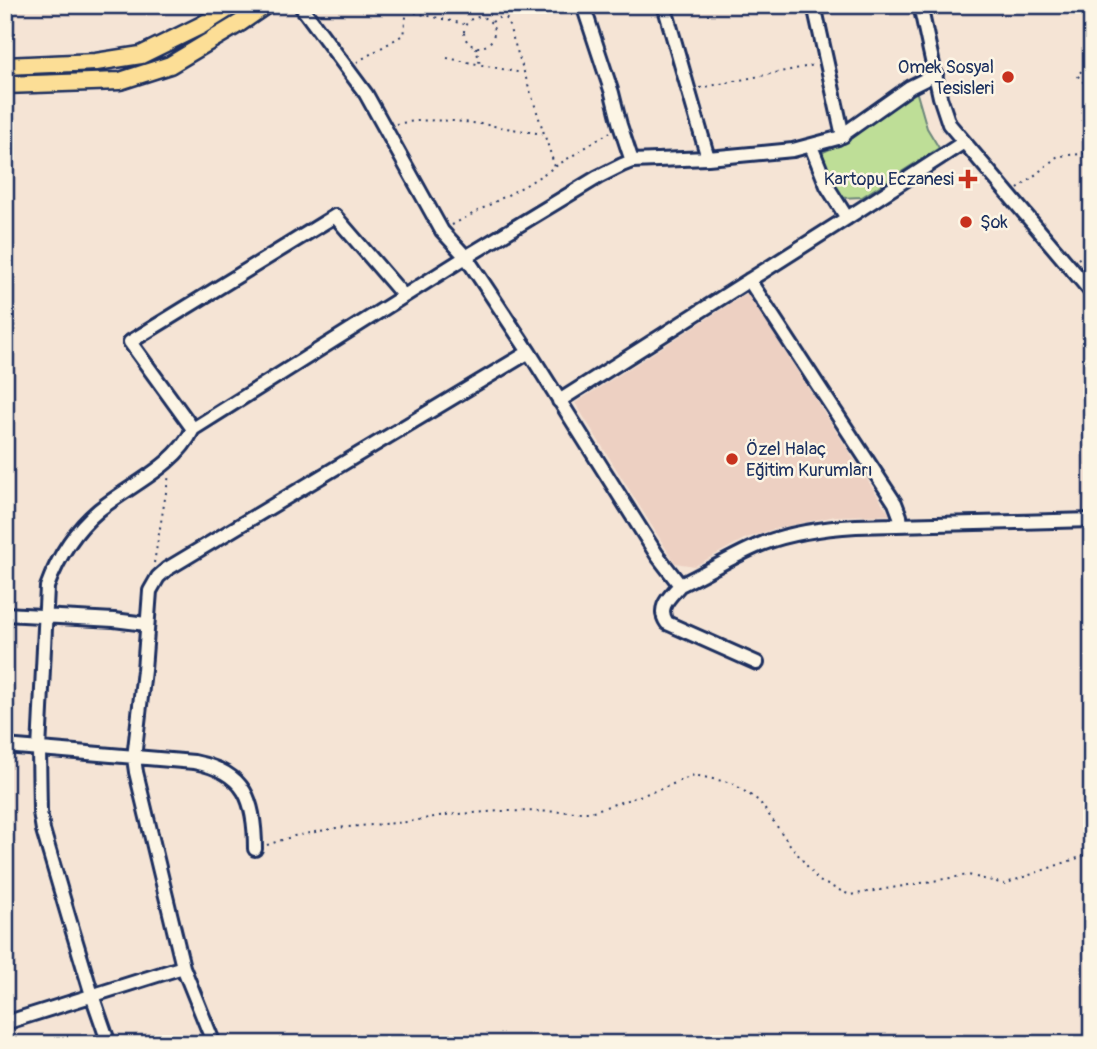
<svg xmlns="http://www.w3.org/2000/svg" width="1097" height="1049" viewBox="0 0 1097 1049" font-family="Pangolin,sans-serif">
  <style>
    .built { fill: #edd0c2 }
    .green { fill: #bede97; stroke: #6c867a; stroke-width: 2 }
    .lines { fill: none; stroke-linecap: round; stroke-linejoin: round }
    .minor-casing { stroke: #1b2f5e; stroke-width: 18 }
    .major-casing { stroke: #1b2f5e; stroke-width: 21 }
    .path { stroke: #1b2f5e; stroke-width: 2; stroke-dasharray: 2 5; stroke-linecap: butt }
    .minor { stroke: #fcf5e5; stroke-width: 12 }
    .major { stroke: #fcde96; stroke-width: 16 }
    .poi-dot { fill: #c8321e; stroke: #fcf5e5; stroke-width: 2.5 }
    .labels { text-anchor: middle; stroke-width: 5; stroke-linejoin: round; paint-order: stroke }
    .poi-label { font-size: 18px; fill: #1b2f5e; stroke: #fcf5e5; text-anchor: end }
  </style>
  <rect width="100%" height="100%" fill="#f5e4d5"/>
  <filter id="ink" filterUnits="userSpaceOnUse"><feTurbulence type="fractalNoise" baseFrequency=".0143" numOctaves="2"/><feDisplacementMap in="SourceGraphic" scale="14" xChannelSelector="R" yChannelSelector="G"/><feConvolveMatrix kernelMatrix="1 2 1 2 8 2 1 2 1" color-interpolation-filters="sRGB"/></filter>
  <g filter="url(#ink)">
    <!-- built -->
    <path class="built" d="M747 293 890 515 835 516 774 529 744 539 695 566 675 563 575 403Z"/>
    <!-- green -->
    <path class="green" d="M916 90 927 128 939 148 862 197 840 198 828 183 819 154 841 144Z"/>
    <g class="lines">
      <defs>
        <path id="minor" d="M300 5 366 94 442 231 466 257 598 177 622 165 632 161 708 158 793 150 838 138 910 87 936 74
          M583 5 612 93 620 125 632 161
          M664 5 708 158
          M814 5 843 136
          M920 5 940 97 949 124 1092 293
          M811 146 827 186 847 218
          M749 280 895 503 900 516 901 525
          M403 295 335 216 130 342 193 429 466 257 529 352 657 555 680 585C708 572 736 554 764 543 794 532 825 528 856 526L1092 520
          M559 401 847 218 964 142
          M680 585C670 597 656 607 667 623L757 663
          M5 614 114 620 146 624
          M5 746 194 762C246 772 255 801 255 849
          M5 1023 183 967
          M109 1044 92 995 70 922 43 830 40 812 39 750 47 587C58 557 74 531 99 510 130 485 176 466 193 429
          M214 1044 183 967 136 772 134 758 144 670 150 591 158 577 167 569 529 352"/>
        <path id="major" d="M5 66 96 62 141 55 202 25 234 5
          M5 85 120 81 170 65 240 23 266 5"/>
      </defs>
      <!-- minor casing -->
      <use href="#minor" class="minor-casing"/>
      <!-- major casing -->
      <use href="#major" class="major-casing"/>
      <!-- path -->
      <path class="path" d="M501 5 505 14 555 167
        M408 11 464 24
        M464 32a15 15 0 1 1 30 0a15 15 0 1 1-30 0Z
        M492 22 505 14 551 5
        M476 47 480 65
        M447 58 522 73
        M357 62 403 35 408 5
        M1092 62 1077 75 1092 92
        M700 88 815 65
        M396 124C445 114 495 127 543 134
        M1018 189 1058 156 1092 153
        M452 225 526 185 610 132
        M1078 259 1092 247
        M154 563 169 475
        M267 845 294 836 336 828 407 822 445 815 500 811 590 812 661 789 694 775 732 783 759 801 788 842 819 881 850 895 968 875 1004 884 1092 853"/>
      <!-- minor -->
      <use href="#minor" class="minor"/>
      <!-- major -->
      <use href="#major" class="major"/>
    </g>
  </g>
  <!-- markers -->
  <g class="poi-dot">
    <circle cx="1008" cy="77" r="7"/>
    <path d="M964.5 168.5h7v7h7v7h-7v7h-7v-7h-7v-7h7z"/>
    <circle cx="966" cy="222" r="7"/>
    <circle cx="732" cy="459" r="7"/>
  </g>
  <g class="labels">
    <!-- poi labels -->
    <g class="poi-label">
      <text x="994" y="73">Omek Sosyal<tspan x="994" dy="21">Tesisleri</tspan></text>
      <text x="954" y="185">Kartopu Eczanesi</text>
      <text x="980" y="228" text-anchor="start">Şok</text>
      <text x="746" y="455" text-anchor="start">Özel Halaç<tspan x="746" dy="21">Eğitim Kurumları</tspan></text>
    </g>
  </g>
  <!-- margin -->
  <rect width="1097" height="1049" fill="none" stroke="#fcf5e5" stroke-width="28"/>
  <rect x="14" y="14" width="1069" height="1021" fill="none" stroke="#1b2f5e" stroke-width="2.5" filter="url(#ink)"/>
</svg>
